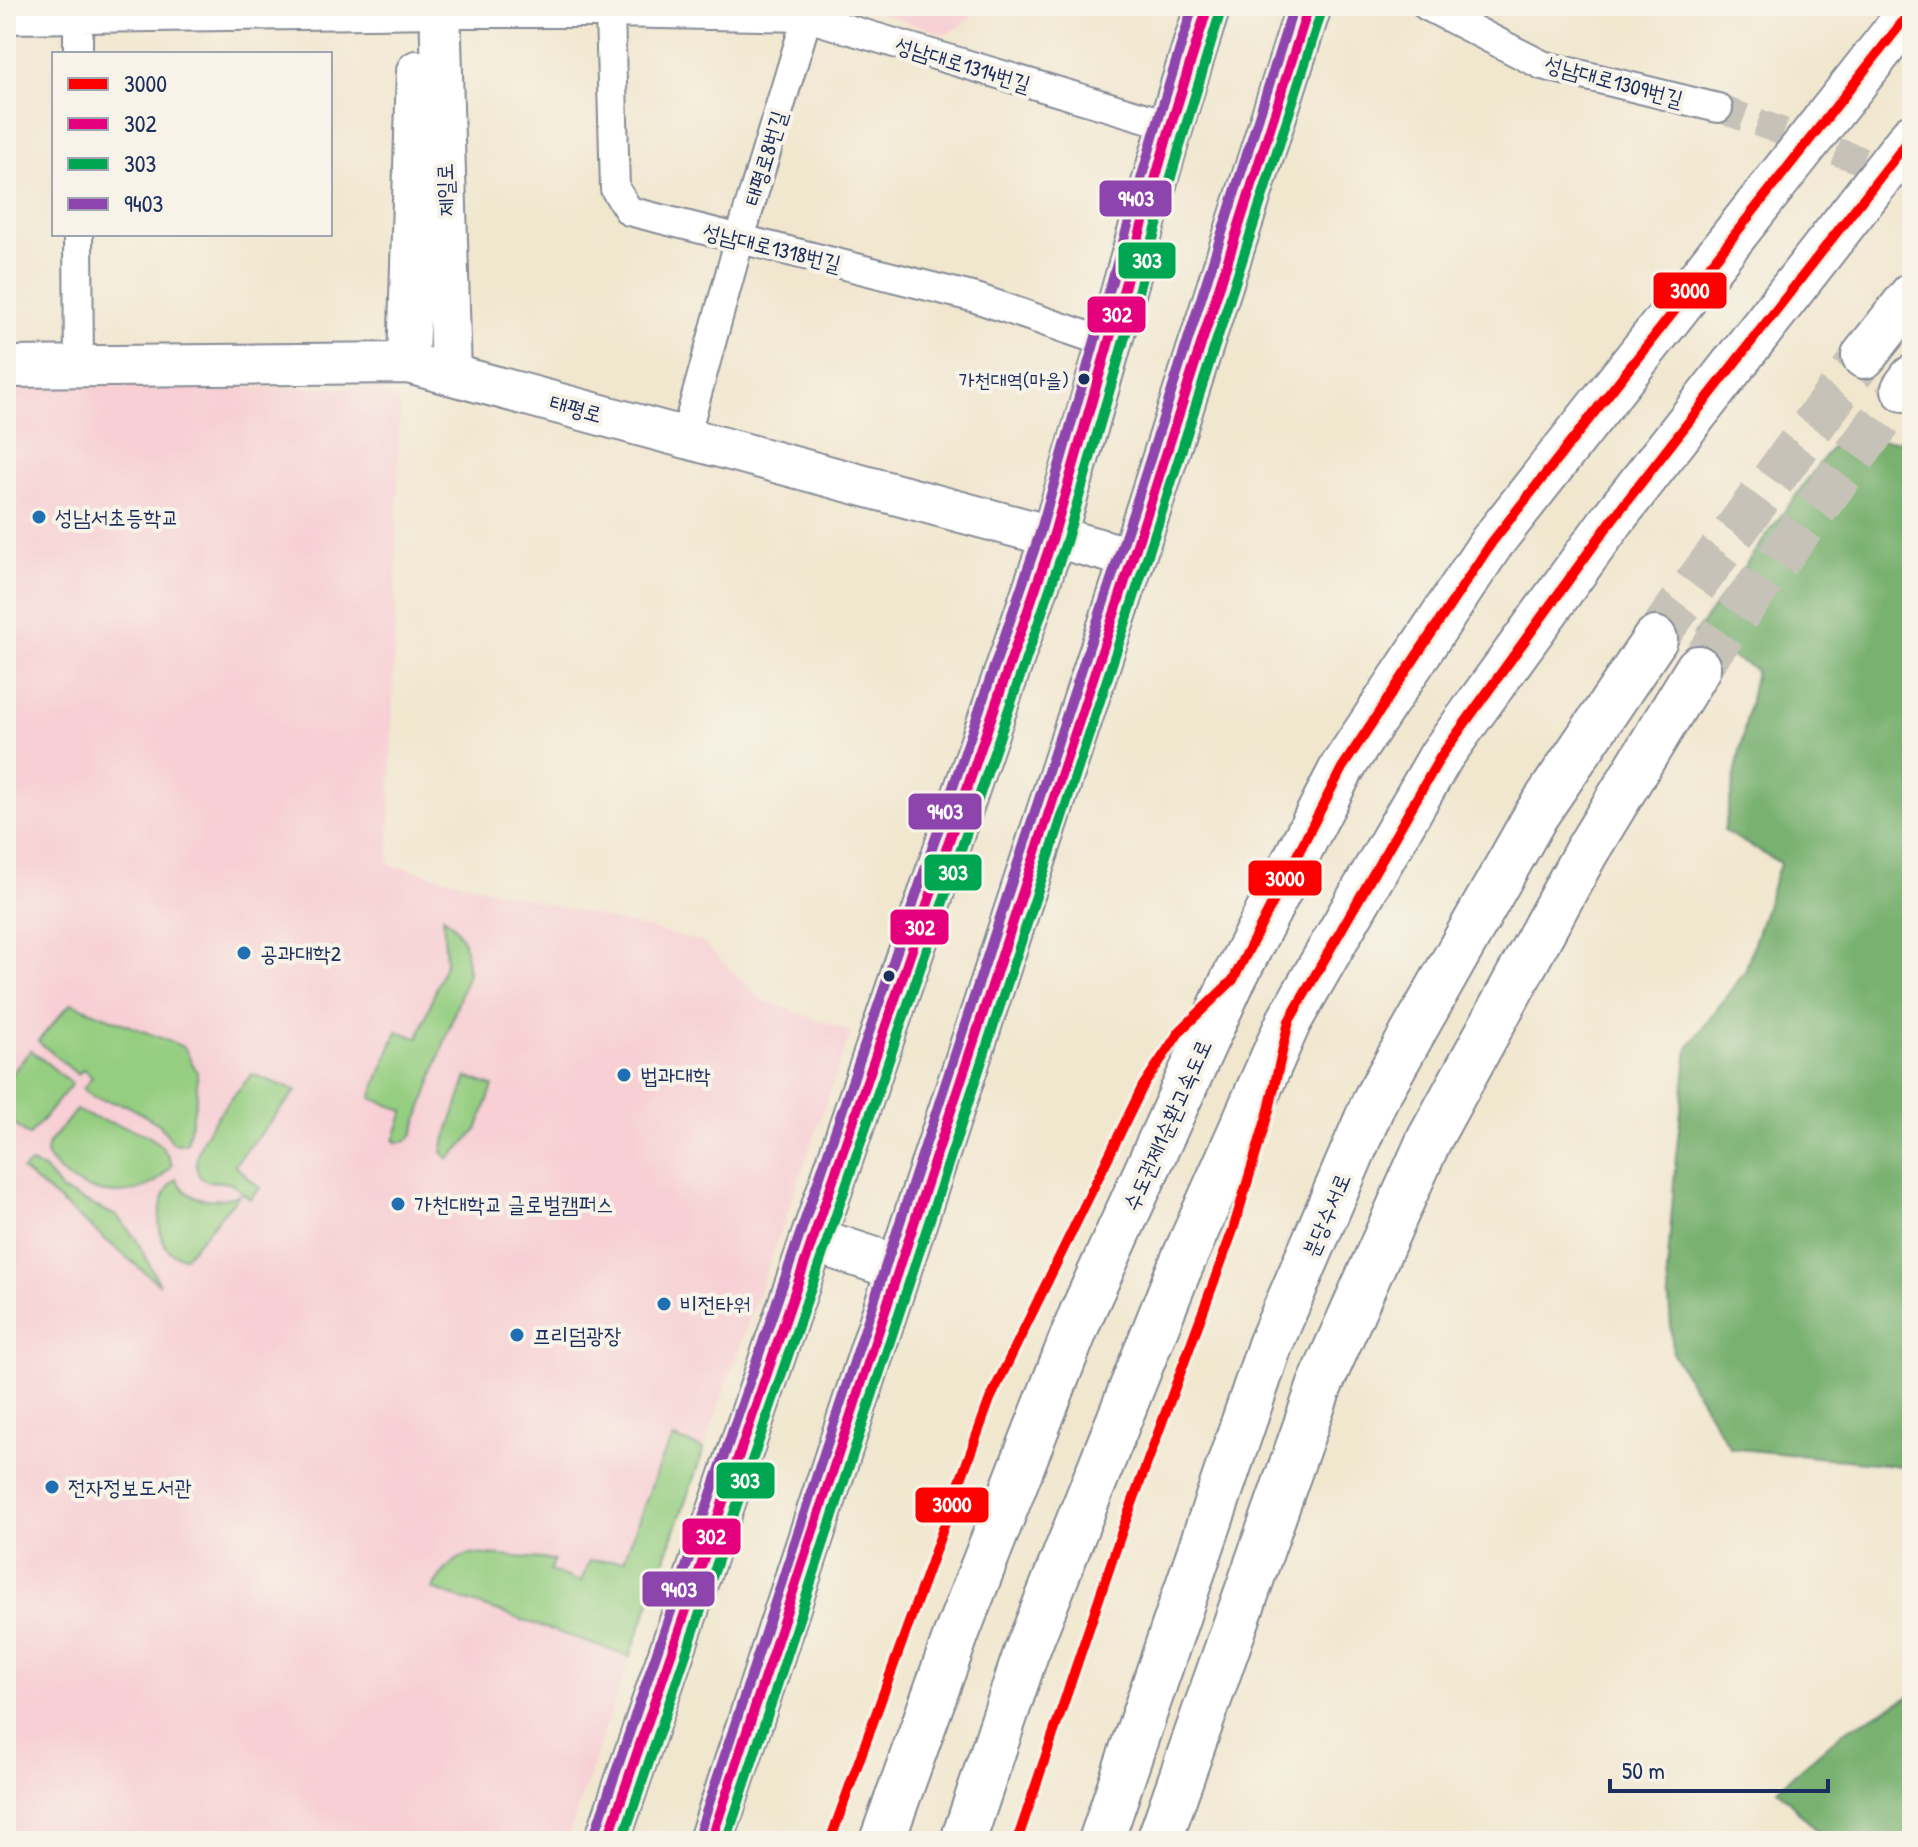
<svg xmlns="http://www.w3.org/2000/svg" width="1918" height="1847" viewBox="0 0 1918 1847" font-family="'Patrick Hand','Poor Story',sans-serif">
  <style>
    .built { fill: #f7cfd4 }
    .green { fill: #95ce81; stroke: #587e70; stroke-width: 2 }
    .forest { fill: #78b16f; stroke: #4a7066; stroke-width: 2 }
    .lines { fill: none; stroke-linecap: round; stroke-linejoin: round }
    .minor-tunnel { stroke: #c6c2b8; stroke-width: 28; stroke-dasharray: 28 14; stroke-linecap: butt }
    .trunk-tunnel { stroke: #c6c2b8; stroke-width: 44; stroke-dasharray: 44 22; stroke-linecap: butt }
    .minor-casing { stroke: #868b96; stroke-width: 32 }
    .secondary-casing { stroke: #868b96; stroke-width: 44 }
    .primary-casing { stroke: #868b96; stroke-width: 48 }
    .trunk-casing { stroke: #868b96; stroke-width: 48 }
    .motorway-casing { stroke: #868b96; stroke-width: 48 }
    .minor { stroke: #fff; stroke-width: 28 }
    .secondary { stroke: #fff; stroke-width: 40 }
    .primary { stroke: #fff; stroke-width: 44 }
    .trunk { stroke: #fff; stroke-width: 44 }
    .motorway { stroke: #fff; stroke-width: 44 }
    .bus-1-casing { stroke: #f7f3e8; stroke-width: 16 }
    .bus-2-casing { stroke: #f7f3e8; stroke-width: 16 }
    .bus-3-casing { stroke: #f7f3e8; stroke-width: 16 }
    .bus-4-casing { stroke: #f7f3e8; stroke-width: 16 }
    .bus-1 { stroke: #f00; stroke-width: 10 }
    .bus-2 { stroke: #e5007d; stroke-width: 10 }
    .bus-3 { stroke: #00a651; stroke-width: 10 }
    .bus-4 { stroke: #8e44ad; stroke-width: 10 }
    .bus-dot { fill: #1b2f5e; stroke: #f7f3e8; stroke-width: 3 }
    .poi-dot { fill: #1f6fb2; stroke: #f7f3e8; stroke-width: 3 }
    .labels { text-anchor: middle; stroke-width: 8; stroke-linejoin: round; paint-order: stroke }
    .bus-label { font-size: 20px; fill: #1b2f5e; stroke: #f7f3e8; text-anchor: end }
    .street-label { font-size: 22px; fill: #1b2f5e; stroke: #f7f3e8 }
    .poi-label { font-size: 22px; fill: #1b2f5e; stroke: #f7f3e8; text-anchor: start }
    .line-badge { stroke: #f7f3e8; stroke-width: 3 }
    .badge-label { font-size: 22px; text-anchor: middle; font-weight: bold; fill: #fff }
  </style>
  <rect width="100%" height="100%" fill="#f7f3e8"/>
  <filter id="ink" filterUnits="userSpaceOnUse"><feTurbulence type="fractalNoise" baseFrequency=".0125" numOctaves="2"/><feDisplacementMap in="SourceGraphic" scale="16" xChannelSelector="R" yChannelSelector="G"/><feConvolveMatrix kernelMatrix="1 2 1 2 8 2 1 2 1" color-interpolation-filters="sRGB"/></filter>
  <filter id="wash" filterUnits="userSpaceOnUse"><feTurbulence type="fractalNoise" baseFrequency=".006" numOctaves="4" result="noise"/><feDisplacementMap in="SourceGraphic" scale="32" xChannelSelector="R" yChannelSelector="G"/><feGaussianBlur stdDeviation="1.8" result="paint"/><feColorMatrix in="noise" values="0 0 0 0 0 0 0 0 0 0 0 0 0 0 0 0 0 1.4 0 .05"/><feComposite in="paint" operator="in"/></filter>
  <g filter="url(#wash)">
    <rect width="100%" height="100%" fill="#f1e7cf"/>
    <!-- built -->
    <path class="built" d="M859 6H971V18L946 35Z
      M6 385 377 388 400 403 389 864 702 942 763 1000 851 1032 608 1720 567 1841H6Z"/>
    <!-- green -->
    <path class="green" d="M443 916 454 926 464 942 468 973 413 1134C408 1141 403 1144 394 1141L404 1111 371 1098 397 1031 418 1038 446 961Z
      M71 1003 184 1047 197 1072V1095L187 1143 174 1144 159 1124 126 1105 94 1098 83 1089 92 1077 83 1069 78 1075 38 1041Z
      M31 1050 72 1084 29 1136 6 1117V1081Z
      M252 1074 296 1091 234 1165 260 1188 250 1199 231 1183 207 1181 200 1177C182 1148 234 1096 252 1074Z
      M467 1077 493 1086 477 1130 449 1159 442 1152 443 1147Z
      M76 1110C110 1130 156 1121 172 1165 166 1171 161 1179 154 1183 116 1204 69 1190 46 1155L47 1146Z
      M30 1164 44 1169 62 1191 117 1216 136 1239 160 1285 22 1170Z
      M176 1179C190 1204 214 1202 239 1195L185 1257C150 1256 155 1195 176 1179Z
      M674 1438 704 1449 630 1657 432 1589C443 1572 453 1557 473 1554L554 1560 550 1571 581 1582 589 1561 624 1560 662 1457Z"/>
    <!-- forest -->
    <path class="forest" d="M1842 433 1882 440 1912 441V1467L1730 1448 1673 1354 1667 1273 1676 1156 1688 1048 1745 971 1780 863 1724 831 1756 670 1693 636Z
      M1912 1695V1841H1827L1777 1789 1843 1732Z"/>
  </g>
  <g filter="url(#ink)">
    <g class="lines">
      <!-- minor-tunnel -->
      <path class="minor-tunnel" d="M1718 108 1912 179"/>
      <!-- trunk-tunnel -->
      <path class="trunk-tunnel" d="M1655 639 1864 356
        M1698 668 1904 389"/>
      <defs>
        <path id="minor" d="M78 6V54
          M1427 6 1542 65 1718 108
          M610 13 615 189 629 211 976 298 1108 343
          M6 19 440 13H610L807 17 1170 125
          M78 234 79 367
          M685 437 740 238 807 17"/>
        <path id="secondary" d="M440 6 451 374
          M408 363 417 71
          M6 367 408 363 1132 558"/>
        <path id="primary" d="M814 1240 899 1268
          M607 1841 1053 537C1107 360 1151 181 1208 6
          M711 1841 1146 517 1309 6"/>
        <path id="trunk" d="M1864 356 1912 295
          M1904 389 1912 378
          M1101 1841 1270 1345 1375 1100 1536 815 1655 639
          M1159 1841 1320 1385 1429 1140 1586 852 1698 668"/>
        <path id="motorway" d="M882 1841 958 1630 1081 1315 1233 980 1342 768 1492 542 1912 10
          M963 1841 1026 1653 1178 1272 1289 1021 1441 756 1612 520 1912 136"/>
      </defs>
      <!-- minor casing -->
      <use href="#minor" class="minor-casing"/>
      <!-- secondary casing -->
      <use href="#secondary" class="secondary-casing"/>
      <!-- primary casing -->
      <use href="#primary" class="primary-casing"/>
      <!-- trunk casing -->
      <use href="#trunk" class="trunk-casing"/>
      <!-- motorway casing -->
      <use href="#motorway" class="motorway-casing"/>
      <!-- minor -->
      <use href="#minor" class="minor"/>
      <!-- secondary -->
      <use href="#secondary" class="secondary"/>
      <!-- primary -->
      <use href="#primary" class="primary"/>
      <!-- trunk -->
      <use href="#trunk" class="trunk"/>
      <!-- motorway -->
      <use href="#motorway" class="motorway"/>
      <defs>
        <path id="bus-1" d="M830 1841 990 1399 1143 1086 1180 1031 1233 980 1342 768 1492 542 1912 10
          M1017 1841 1123 1528 1233 1230 1269 1110 1289 1021 1441 756 1612 520 1912 136"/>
        <path id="bus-2" d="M607 1841 1053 537 1167 138 1208 6
          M711 1841 1146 517 1309 6"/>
        <path id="bus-3" d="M622 1841 1066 542 1181 142 1221 10
          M726 1841 1159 521 1322 10"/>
        <path id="bus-4" d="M594 1836 1040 533 1154 134 1193 6
          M698 1837 1133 513 1294 6"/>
      </defs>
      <!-- bus-1 casing -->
      <use href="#bus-1" class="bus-1-casing"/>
      <!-- bus-2 casing -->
      <use href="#bus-2" class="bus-2-casing"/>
      <!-- bus-3 casing -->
      <use href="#bus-3" class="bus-3-casing"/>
      <!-- bus-4 casing -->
      <use href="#bus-4" class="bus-4-casing"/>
      <!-- bus-1 -->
      <use href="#bus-1" class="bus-1"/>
      <!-- bus-2 -->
      <use href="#bus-2" class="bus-2"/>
      <!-- bus-3 -->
      <use href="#bus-3" class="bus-3"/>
      <!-- bus-4 -->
      <use href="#bus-4" class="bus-4"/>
    </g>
  </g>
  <!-- markers -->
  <g class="bus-dot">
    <circle cx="1084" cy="379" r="7"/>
    <circle cx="889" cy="976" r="7"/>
  </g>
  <g class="poi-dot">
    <circle cx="39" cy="517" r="8"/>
    <circle cx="244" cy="953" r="8"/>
    <circle cx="624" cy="1075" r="8"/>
    <circle cx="398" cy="1204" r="8"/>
    <circle cx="664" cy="1304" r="8"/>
    <circle cx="517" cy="1335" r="8"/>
    <circle cx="52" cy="1487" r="8"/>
  </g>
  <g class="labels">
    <!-- bus labels -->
    <g class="bus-label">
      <text x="1069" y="387">가천대역(마을)</text>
    </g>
    <!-- street labels -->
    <g class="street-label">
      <text transform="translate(963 64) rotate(17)" y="8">성남대로1314번길</text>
      <text transform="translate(1614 81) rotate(15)" y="8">성남대로1309번길</text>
      <text transform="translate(765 158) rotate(-73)" y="8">태평로8번길</text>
      <text transform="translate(445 190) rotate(-92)" y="8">제일로</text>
      <text transform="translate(772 247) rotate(14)" y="8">성남대로1318번길</text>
      <text transform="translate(576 408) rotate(15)" y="8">태평로</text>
      <text transform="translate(1167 1125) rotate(-66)" y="8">수도권제1순환고속도로</text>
      <text transform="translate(1326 1215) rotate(-67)" y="8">분당수서로</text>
    </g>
    <!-- poi labels -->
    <g class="poi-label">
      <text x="55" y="525">성남서초등학교</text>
      <text x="260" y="961">공과대학2</text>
      <text x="640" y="1083">법과대학</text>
      <text x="414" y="1212">가천대학교 글로벌캠퍼스</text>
      <text x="680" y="1312">비전타워</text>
      <text x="533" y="1343">프리덤광장</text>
      <text x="68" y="1495">전자정보도서관</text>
    </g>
  </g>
  <g class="line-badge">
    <rect x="1098" y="179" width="75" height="39" rx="8" fill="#8e44ad"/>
    <rect x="1117" y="241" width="60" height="39" rx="8" fill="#00a651"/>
    <rect x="1652" y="271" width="76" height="39" rx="8" fill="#f00"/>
    <rect x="1086" y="295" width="61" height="39" rx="8" fill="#e5007d"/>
    <rect x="907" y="792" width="76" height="39" rx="8" fill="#8e44ad"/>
    <rect x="923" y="853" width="60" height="39" rx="8" fill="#00a651"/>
    <rect x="1247" y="859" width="76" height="38" rx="8" fill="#f00"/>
    <rect x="889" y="908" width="61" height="38" rx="8" fill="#e5007d"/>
    <rect x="715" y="1461" width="61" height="39" rx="8" fill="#00a651"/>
    <rect x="914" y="1486" width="76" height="38" rx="8" fill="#f00"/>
    <rect x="681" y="1517" width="61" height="39" rx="8" fill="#e5007d"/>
    <rect x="641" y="1570" width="75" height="38" rx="8" fill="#8e44ad"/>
  </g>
  <g class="badge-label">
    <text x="1136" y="206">9403</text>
    <text x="1147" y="268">303</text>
    <text x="1690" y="298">3000</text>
    <text x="1117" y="322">302</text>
    <text x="945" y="819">9403</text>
    <text x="953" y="880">303</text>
    <text x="1285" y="886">3000</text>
    <text x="920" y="935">302</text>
    <text x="745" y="1488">303</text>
    <text x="952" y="1512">3000</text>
    <text x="711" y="1544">302</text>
    <text x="679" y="1597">9403</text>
  </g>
  <!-- margin -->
  <rect width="1918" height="1847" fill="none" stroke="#f7f3e8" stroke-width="32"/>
  <!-- legend -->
  <rect x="52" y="52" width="280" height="184" fill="#f7f3e8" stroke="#9fa5b1" stroke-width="2"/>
  <rect x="68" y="78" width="40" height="12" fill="#ff0000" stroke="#9fa5b1" stroke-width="2"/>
  <text x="124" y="92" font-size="24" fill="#1b2f5e">3000</text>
  <rect x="68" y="118" width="40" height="12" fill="#e5007d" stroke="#9fa5b1" stroke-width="2"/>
  <text x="124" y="132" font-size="24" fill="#1b2f5e">302</text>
  <rect x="68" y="158" width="40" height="12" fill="#00a651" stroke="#9fa5b1" stroke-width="2"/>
  <text x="124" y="172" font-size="24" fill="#1b2f5e">303</text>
  <rect x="68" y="198" width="40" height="12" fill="#8e44ad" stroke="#9fa5b1" stroke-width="2"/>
  <text x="124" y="212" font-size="24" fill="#1b2f5e">9403</text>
  <!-- scale -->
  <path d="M1610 1779v12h218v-12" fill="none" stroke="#1b2f5e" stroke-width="4"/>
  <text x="1622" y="1779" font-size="24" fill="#1b2f5e" stroke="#f7f3e8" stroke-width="6" paint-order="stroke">50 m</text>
</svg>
